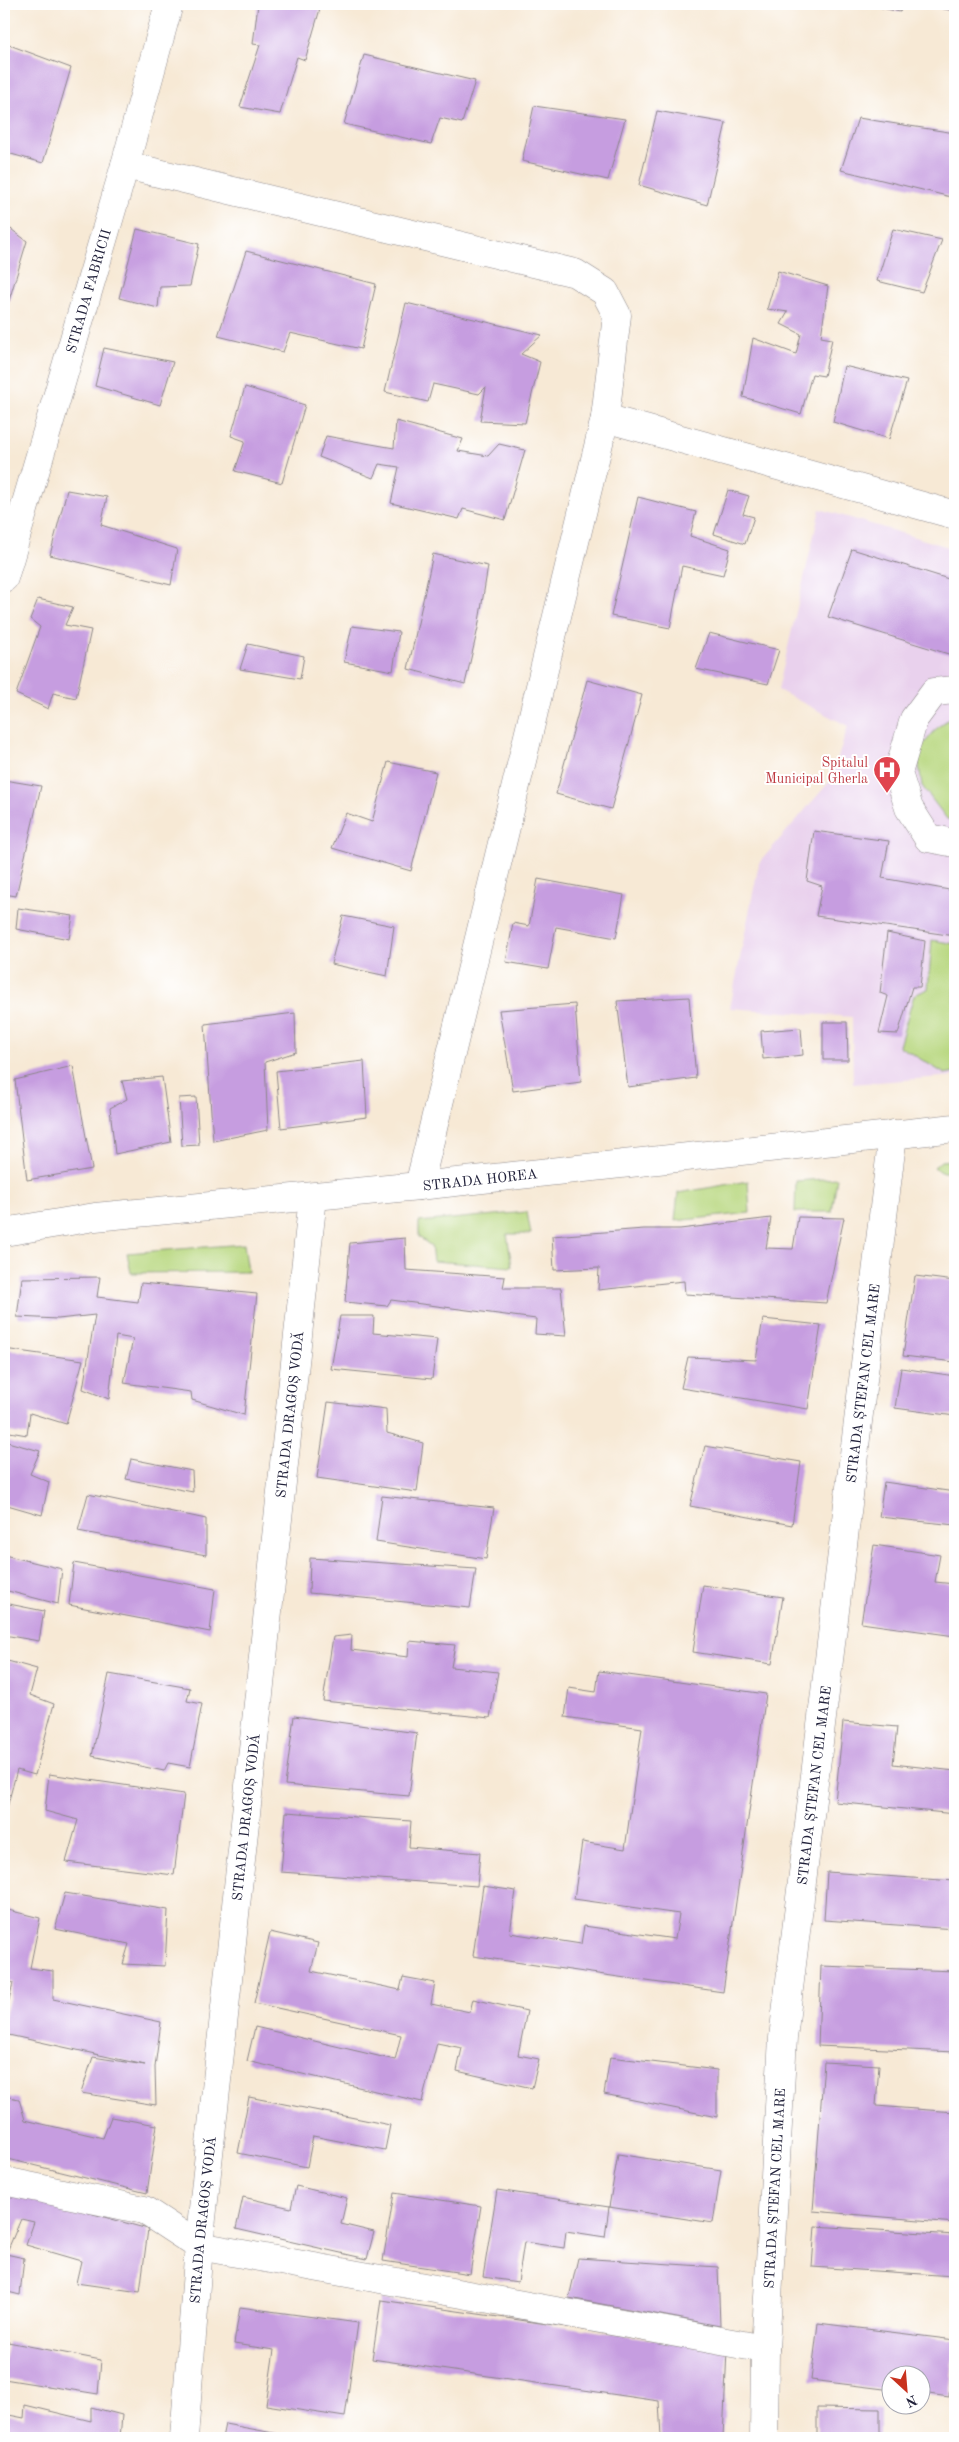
<svg xmlns="http://www.w3.org/2000/svg" width="959" height="2442" viewBox="0 0 959 2442" font-family="'Old Standard TT',serif">
  <style>
    .built { fill: #e9d1ed }
    .green { fill: #b7d77e; stroke: #6c7c5c }
    .building { fill: #c69de0 }
    .lines { fill: none; stroke-linecap: round; stroke-linejoin: round }
    .minor-casing { stroke: #8c8688; stroke-width: 29 }
    .minor { stroke: #fff; stroke-width: 28 }
    .labels { text-anchor: middle; stroke-width: 4; stroke-linejoin: round; paint-order: stroke }
    .street-label { font-size: 14px; fill: #22223b; stroke: #fff }
    .health-label { font-size: 14px; fill: #be3a42; stroke: #fff; text-anchor: end }
  </style>
  <rect width="100%" height="100%" fill="#fff"/>
  <filter id="ink" filterUnits="userSpaceOnUse"><feTurbulence type="fractalNoise" baseFrequency=".02" numOctaves="2"/><feDisplacementMap in="SourceGraphic" scale="10" xChannelSelector="R" yChannelSelector="G"/><feConvolveMatrix kernelMatrix="1 2 1 2 8 2 1 2 1" color-interpolation-filters="sRGB"/></filter>
  <filter id="wash" filterUnits="userSpaceOnUse"><feTurbulence type="fractalNoise" baseFrequency=".0096" numOctaves="4" result="noise"/><feDisplacementMap in="SourceGraphic" scale="20" xChannelSelector="R" yChannelSelector="G"/><feGaussianBlur stdDeviation="1.12" result="paint"/><feColorMatrix in="noise" values="0 0 0 0 0 0 0 0 0 0 0 0 0 0 0 0 0 1.4 0 .05"/><feComposite in="paint" operator="in"/></filter>
  <g filter="url(#wash)">
    <rect width="100%" height="100%" fill="#f7e9d5"/>
    <!-- built -->
    <path class="built" d="M820 509 955 549V1076L853 1084 852 1017 730 1008 759 863 831 780 848 726 778 690Z"/>
    <!-- green -->
    <path class="green" d="M955 714V820L947 819 922 786 917 752 938 727Z
      M932 940 955 944V1072L945 1074 899 1046 914 995 928 989Z
      M955 1160V1172H940L934 1167 941 1161Z
      M837 1178 832 1212H795L796 1181Z
      M748 1181 750 1213 675 1221 678 1193Z
      M527 1212 531 1234H507L512 1267 433 1261 431 1246 419 1237V1222Z
      M244 1244 248 1272 131 1273 127 1253Z"/>
    <g id="blocks">
      <!-- building -->
      <path class="building" d="M258 4H293L320 9 305 60 297 57 280 114 240 107 260 45 253 44Z
        M865 4H903L900 12Z
        M923 4H955V11L923 5Z
        M4 43 71 68 43 163 4 152Z
        M364 55 475 81 462 123 440 118 431 144 344 124Z
        M534 106 625 119 608 180 522 161Z
        M657 111 726 123 707 205 639 185Z
        M858 118 955 133V198L841 170Z
        M4 224 27 241 4 317Z
        M137 229 199 244 190 286 160 287 158 308 119 298Z
        M893 229 942 240 922 292 877 281Z
        M246 251 376 284 361 349 290 333 283 352 218 336Z
        M778 271 828 286 821 337 832 339 824 376 812 374 801 414 743 397 753 338 796 354 801 334 781 324 788 312 767 309Z
        M406 303 542 335 521 354 540 362 525 423 480 421 486 387 479 394 433 384 428 402 385 392Z
        M104 348 173 362 160 405 95 386Z
        M844 366 907 381 889 439 833 422Z
        M245 387 305 405 282 483 235 471 245 441 231 436Z
        M396 421 463 439 458 451 488 456 499 444 525 450 505 520 463 509 459 519 391 503 399 467 379 464 373 478 319 457 326 436 394 448Z
        M67 490 107 497 101 525 177 549 171 585 50 555Z
        M728 490 749 496 743 514 754 517 745 544 714 534Z
        M638 497 696 512 690 536 730 549 723 575 682 566 670 628 611 616Z
        M852 549 955 581V656L828 617Z
        M433 554 488 566 478 628 465 684 408 669Z
        M38 599 73 607 65 625 91 630 76 698 53 693 48 709 16 694 40 627 30 619Z
        M352 626 399 632 393 671 344 662Z
        M709 633 779 650 768 684 696 669Z
        M248 644 304 656 300 679 240 669Z
        M587 680 642 695 611 809 556 794Z
        M388 762 436 772 411 871 332 848 346 813 372 822Z
        M4 780 41 786 16 896 4 894Z
        M814 831 889 841 882 878 955 891V936L816 916 822 886 807 881Z
        M538 879 624 895 616 938 556 927 548 969 506 962 513 923 529 926Z
        M18 908 73 916 69 939 16 929Z
        M343 916 394 926 387 976 331 964Z
        M887 933 925 941 920 987H912L898 1034 879 1033 888 996 880 993Z
        M689 997 696 1078 628 1087 617 1001Z
        M575 1004 581 1082 513 1091 499 1010Z
        M295 1013 296 1052 265 1062 268 1130 213 1141 205 1024Z
        M823 1022H847L848 1060H823Z
        M801 1028 803 1055 763 1059 761 1031Z
        M364 1061 367 1117 281 1128 276 1071Z
        M73 1066 92 1169 27 1180 15 1080Z
        M162 1077 171 1142 115 1154 110 1108 127 1099 122 1081Z
        M196 1097 199 1145 182 1146 179 1098Z
        M798 1217 844 1218 826 1303 685 1294 684 1281 598 1290 599 1268 554 1270 552 1236 644 1229H680L771 1218 766 1248 793 1249Z
        M405 1238 406 1270 505 1277 503 1288H561L566 1336 535 1334 536 1319 391 1300 387 1306 345 1302 350 1243Z
        M915 1276 955 1281V1362L903 1356Z
        M100 1277 97 1297 138 1302 141 1283 257 1294 244 1415 192 1400 191 1392 124 1383 133 1339 116 1336 109 1399 83 1389 95 1315 58 1319 17 1317 22 1278Z
        M340 1316H374L373 1333 437 1339 432 1379 331 1369Z
        M763 1319 821 1325 808 1409 681 1388 688 1357 756 1360Z
        M4 1349 83 1360 66 1424 30 1413 27 1435 4 1431Z
        M901 1368 955 1376V1416L895 1408Z
        M328 1402 386 1409 387 1433 423 1443 417 1492 317 1478Z
        M4 1441 40 1451 30 1474 49 1482 42 1515 4 1504Z
        M705 1446 801 1462 792 1525 690 1506Z
        M131 1459 192 1471 193 1492 126 1479Z
        M884 1482 955 1492V1525L879 1517Z
        M88 1494 206 1519V1555L78 1531Z
        M382 1496 494 1508 486 1559 376 1542Z
        M874 1545 940 1555 935 1582 955 1584V1636L861 1623Z
        M4 1555 62 1569 58 1604 4 1590Z
        M310 1558 476 1569 470 1608 309 1593Z
        M74 1563 215 1589 210 1632 69 1605Z
        M703 1585 783 1597 772 1664 693 1652Z
        M4 1603 44 1611 39 1641 4 1635Z
        M352 1635 351 1650 408 1657 409 1641 455 1645 451 1667 498 1672 490 1718 323 1701 333 1637Z
        M4 1660 37 1669 30 1695 54 1704 35 1775 17 1770 4 1819Z
        M599 1671 766 1694 723 1992 473 1956 483 1886 516 1891 510 1933 581 1944 584 1926 675 1939 679 1914 574 1899 582 1842 625 1849 642 1728 565 1717 569 1688 596 1692Z
        M109 1674 190 1688 187 1701 202 1704 190 1767 168 1763 164 1771 92 1756Z
        M294 1716 417 1733 409 1796 285 1785Z
        M843 1722 897 1727 893 1764 955 1771V1814L835 1802Z
        M49 1774 184 1794 174 1875 66 1862 78 1820 45 1811Z
        M286 1812 411 1821 409 1847 480 1853 477 1886 281 1872Z
        M827 1872 955 1881V1929L824 1920Z
        M65 1893 168 1910 165 1966 123 1964 129 1944 55 1929Z
        M4 1909 40 1918 30 1968 53 1971V1999L161 2022 155 2067 156 2105 81 2093 93 2057 145 2065 4 2034V2020L13 1983 4 1979Z
        M270 1932 318 1943 311 1971 400 1990 403 1977 435 1983 431 2004 470 2012 473 1999 527 2011 518 2055 539 2059 532 2088 457 2071 462 2048 437 2043 422 2102 247 2061 255 2027 395 2060 401 2035 254 2003Z
        M821 1966 955 1971V2052L818 2046Z
        M610 2057 717 2070V2117L604 2094Z
        M824 2062 879 2065 876 2106 955 2112V2223L813 2211Z
        M4 2096 19 2099 25 2120 103 2138 111 2117 157 2125 147 2193 4 2158Z
        M249 2097 390 2125 385 2150 313 2136 307 2167 238 2153Z
        M618 2154 721 2170 713 2223 609 2207Z
        M296 2186 347 2198 341 2224 374 2232 367 2259 236 2229 243 2197 291 2208Z
        M497 2190 609 2207 605 2237 566 2231 564 2248 524 2242 518 2282 483 2277Z
        M394 2193 481 2206 470 2274 383 2261Z
        M4 2194 42 2200 148 2229 140 2292 76 2283 81 2261 26 2245 34 2222 21 2219 6 2254 24 2258 20 2295 4 2291Z
        M815 2226 955 2235 954 2276 812 2267Z
        M578 2258 718 2267 720 2326 569 2298Z
        M381 2300 727 2350 723 2438H661L659 2401 372 2359Z
        M240 2307 358 2323 345 2417 266 2405 274 2350 234 2344Z
        M818 2323 955 2340 949 2397 922 2393V2374H892V2390L811 2380Z
        M8 2342 101 2360 98 2394 4 2379V2360Z
        M25 2405 91 2421V2407L122 2415 120 2438H4V2414L24 2418Z
        M817 2408 880 2409V2438H817Z
        M225 2424 295 2437V2438H222Z"/>
    </g>
  </g>
  <g filter="url(#ink)">
    <use href="#blocks" fill-opacity="0" stroke="#8c8688" stroke-width="1"/>
    <g class="lines">
      <defs>
        <g id="minor">
          <path d="M125 165 575 273 605 292 617 315 605 418 419 1186"/>
          <path d="M605 418 955 515"/>
          <path id="s1" d="M4 578 125 165 169 4"/>
          <path d="M955 690 934 692 914 719 898 773 909 808 928 838 955 843"/>
          <path id="s2" d="M4 1232 95 1217 419 1186 955 1128"/>
          <path d="M4 2181 144 2210 199 2246 765 2349"/>
          <path id="s3" d="M184 2438 199 2246 313 1197"/>
          <path id="s4" d="M764 2438 765 2349 783 2038 893 1134"/>
        </g>
      </defs>
      <!-- minor casing -->
      <use href="#minor" class="minor-casing"/>
      <!-- minor -->
      <use href="#minor" class="minor"/>
    </g>
  </g>
  <!-- icons -->
  <defs>
    <symbol id="hospital-pin" viewBox="-11 -11 22 30"><path d="M0 17L-7.5 6A9.5 9.5 0 1 1 7.5 6Z" fill="#e0444e" stroke="#fff"/><path d="M-5-5h3v3.5h4V-5h3V5h-3V1.5h-4V5h-3Z" fill="#fff"/></symbol>
  </defs>
  <g fill-rule="evenodd">
    <use href="#hospital-pin" x="871" y="754" width="32" height="43"/>
  </g>
  <g class="labels">
    <!-- street labels -->
    <g class="street-label">
      <text dy="5" stroke="none"><textPath href="#s1" startOffset="299">STRADA FABRICII</textPath></text>
      <text dy="5" stroke="none"><textPath href="#s2" startOffset="479">STRADA HOREA</textPath></text>
      <text dy="5" stroke="none"><textPath href="#s4" startOffset="1060">STRADA ȘTEFAN CEL MARE</textPath></text>
      <text dy="5" stroke="none"><textPath href="#s3" startOffset="1029">STRADA DRAGOȘ VODĂ</textPath></text>
      <text dy="5" stroke="none"><textPath href="#s4" startOffset="655">STRADA ȘTEFAN CEL MARE</textPath></text>
      <text dy="5" stroke="none"><textPath href="#s3" startOffset="624">STRADA DRAGOȘ VODĂ</textPath></text>
      <text dy="5" stroke="none"><textPath href="#s4" startOffset="250">STRADA ȘTEFAN CEL MARE</textPath></text>
      <text dy="5" stroke="none"><textPath href="#s3" startOffset="219">STRADA DRAGOȘ VODĂ</textPath></text>
    </g>
    <!-- health labels -->
    <g class="health-label">
      <text x="868" y="767">Spitalul<tspan x="868" dy="16">Municipal Gherla</tspan></text>
    </g>
  </g>
  <!-- margin -->
  <rect width="959" height="2442" fill="none" stroke="#fff" stroke-width="20"/>
  <!-- north arrow -->
  <g transform="translate(906 2390) rotate(154)"><circle r="24" fill="#ffffff" stroke="#a7a7b1"/>
  <path d="M0-4L9 19L0 12L-9 19Z" fill="#c8321e"/>
  <text y="-8" font-size="14" font-weight="bold" text-anchor="middle" fill="#22223b">N</text>
  </g>
</svg>
